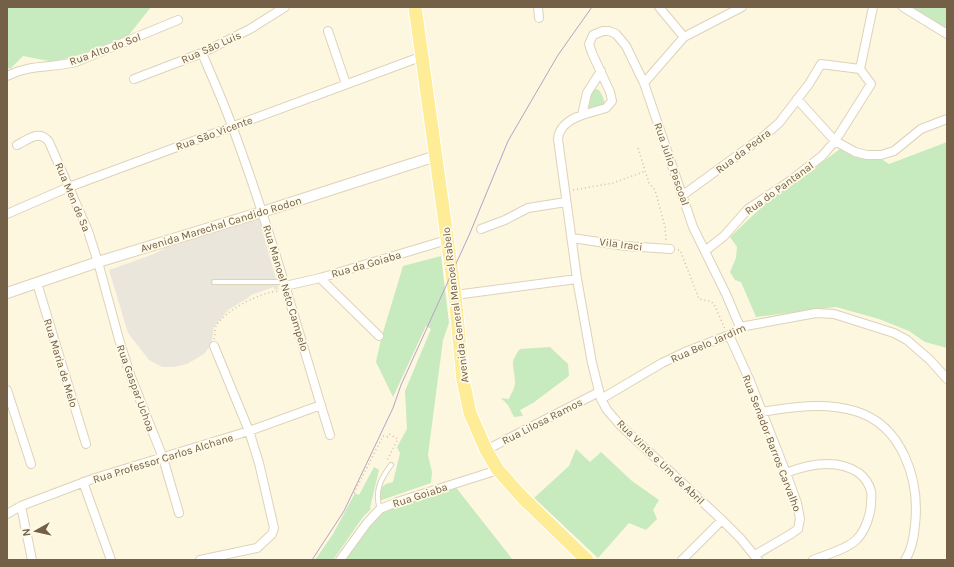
<svg xmlns="http://www.w3.org/2000/svg" width="954" height="567" viewBox="0 0 954 567" font-family="Karla,sans-serif">
  <style>
    .industrial { fill: #ebe6dc }
    .green { fill: #c8eabf }
    .lines { fill: none; stroke-linecap: round; stroke-linejoin: round }
    .service-casing { stroke: #ded2b9; stroke-width: 6 }
    .minor-casing { stroke: #ded2b9; stroke-width: 10 }
    .tertiary-casing { stroke: #ded2b9; stroke-width: 12 }
    .primary-casing { stroke: #fff; stroke-width: 15 }
    .path { stroke: #d7be9b; stroke-width: 1.5; stroke-dasharray: 1 3; stroke-linecap: butt }
    .service { stroke: #fff; stroke-width: 4 }
    .minor { stroke: #fff; stroke-width: 8 }
    .tertiary { stroke: #fff; stroke-width: 10 }
    .primary { stroke: #feec96; stroke-width: 13 }
    .tram { stroke: #bc9fc6; stroke-width: 1 }
    .labels { text-anchor: middle; stroke-width: 3.5; stroke-linejoin: round; paint-order: stroke }
    .street-label { font-size: 11px; fill: #746047; stroke: #fffae7 }
  </style>
  <rect width="100%" height="100%" fill="#fdf7e0"/>
  <!-- industrial -->
  <path class="industrial" d="M258 216 279 289 274 290V287L251 295 248 298 228 310 214 327 211 345 204 354 187 364 174 367H162L149 360 128 333 109 270 154 254 183 238Z"/>
  <!-- green -->
  <path class="green" d="M7 7H151L128 36 82 54 54 62 23 56 10 69 7 67Z
    M895 7H947V33Z
    M593 88 599 90 603 97 605 106 588 112 591 92Z
    M947 142V348L925 342 909 331 879 319 836 307 756 317 741 282 735 280 730 272 736 258 737 247 730 237 764 205 840 149 854 157 880 158 889 164Z
    M441 256 449 323 443 340 428 455 432 472 431 483 379 501 381 488 386 484 393 482 400 453 397 447 407 429 405 391 431 329 426 326 393 397 376 362 381 339 403 266Z
    M550 347 568 364 569 376 533 403 520 410 523 416 514 417 508 405 501 398 509 399C511 394 515 388 515 383 515 366 508 365 520 349Z
    M576 449 590 462 601 452 632 481 659 500 653 510 657 519 646 530 629 523 598 558 534 498 569 466Z
    M374 467 379 470 370 508 371 509 363 517 333 560H315L333 534 355 493 359 495Z
    M454 485 513 560H341L376 513Z"/>
  <g class="lines">
    <defs>
      <path id="service" d="M214 282H284
        M380 509C374 492 381 478 391 465"/>
      <path id="minor" d="M538 7 539 18
        M659 7 684 37
        M903 7 947 34
        M328 31 346 84
        M202 53C212 77 223 101 232 126 270 227 298 332 330 435
        M601 71 587 93 582 115 606 108 612 101 610 92 592 53 589 44 593 35 603 31H609L616 34 626 46 644 83 693 227 726 294 740 327
        M7 76C31 64 51 68 76 62L178 20
        M134 79 202 53 250 29 285 7
        M644 83 684 37 742 7
        M797 99 835 141 855 152 867 155H881L894 151 921 129 947 119
        M582 115C571 119 559 126 558 139L577 279 592 363 601 399 607 410 620 425 722 520 741 539 758 560
        M17 145C29 139 40 129 49 142L88 231 98 262 120 343 131 377 163 458 179 513
        M683 195 764 136 779 123 809 84 821 64 860 69
        M7 214 69 187 423 56
        M481 229 505 220 528 208 566 202
        M572 238 626 246 670 249
        M705 251 724 236 748 209 790 181 822 156 835 141 871 84 860 69 873 7
        M320 278 379 336
        M37 283 86 444
        M285 286 320 278 447 240
        M455 295 577 279
        M729 335 750 381 786 473 797 503 800 519 798 529 791 534 755 555
        M7 390 31 464
        M601 399 662 363 685 352 729 335 740 327 816 313 834 314 894 333 907 340 930 360 947 379
        M761 412C791 407 825 402 855 411 903 425 920 481 915 525 914 537 912 550 905 560
        M486 450 599 392
        M786 473C809 464 836 458 859 473 864 477 869 484 871 491 872 494 871 499 871 503 871 514 865 531 857 539 848 549 825 555 813 560
        M83 482 111 560
        M21 506 32 560
        M7 514 21 506 95 478 249 431 321 405
        M200 560 257 548 272 534 274 528 259 463 249 431 214 346
        M340 560 367 523 380 509 397 502 498 470
        M682 560 722 520"/>
      <path id="tertiary" d="M7 293 98 262 262 212 436 156"/>
      <path id="primary" d="M415 7 455 295 463 380 470 413 486 450 498 470 522 497 587 560"/>
    </defs>
    <!-- service casing -->
    <use href="#service" class="service-casing"/>
    <!-- minor casing -->
    <use href="#minor" class="minor-casing"/>
    <!-- tertiary casing -->
    <use href="#tertiary" class="tertiary-casing"/>
    <!-- primary casing -->
    <use href="#primary" class="primary-casing"/>
    <!-- path -->
    <path class="path" d="M638 148 649 183 655 190 665 227 666 241
      M573 190 613 183 646 171
      M678 250H680L699 299 710 301 714 304 725 329
      M214 339C215 335 215 329 216 326 225 310 261 292 279 291
      M354 493 383 436 387 437 389 434 398 439 386 462"/>
    <!-- service -->
    <use href="#service" class="service"/>
    <!-- minor -->
    <use href="#minor" class="minor"/>
    <!-- tertiary -->
    <use href="#tertiary" class="tertiary"/>
    <!-- primary -->
    <use href="#primary" class="primary"/>
    <!-- tram -->
    <path class="tram" d="M312 560 344 511 393 408 401 385 470 233 508 141 558 55 592 7"/>
  </g>
  <g class="labels">
    <!-- street labels -->
    <g class="street-label">
      <text transform="translate(211 47) rotate(-24)" y="4">Rua São Luis</text>
      <text transform="translate(105 49) rotate(-20)" y="4">Rua Alto do Sol</text>
      <text transform="translate(214 133) rotate(-20)" y="4">Rua São Vicente</text>
      <text transform="translate(743 151) rotate(-37)" y="4">Rua da Pedra</text>
      <text transform="translate(672 164) rotate(71)" y="4">Rua Julio Pascoal</text>
      <text transform="translate(779 188) rotate(-36)" y="4">Rua do Pantanal</text>
      <text transform="translate(73 197) rotate(67)" y="4">Rua Men de Sa</text>
      <text transform="translate(221 224) rotate(-17)" y="4">Avenida Marechal Candido Rodon</text>
      <text transform="translate(621 244) rotate(7)" y="4">Vila Iraci</text>
      <text transform="translate(366 264) rotate(-16)" y="4">Rua da Goiaba</text>
      <text transform="translate(286 288) rotate(73)" y="4">Rua Manoel Neto Campelo</text>
      <text transform="translate(455 305) rotate(-97)" y="4">Avenida General Manoel Rabelo</text>
      <text transform="translate(708 343) rotate(-24)" y="4">Rua Belo Jardim</text>
      <text transform="translate(61 363) rotate(73)" y="4">Rua Maria de Melo</text>
      <text transform="translate(136 388) rotate(70)" y="4">Rua Gaspar Uchoa</text>
      <text transform="translate(542 421) rotate(-27)" y="4">Rua Lilosa Ramos</text>
      <text transform="translate(772 443) rotate(69)" y="4">Rua Senador Barros Carvalho</text>
      <text transform="translate(163 458) rotate(-17)" y="4">Rua Professor Carlos Alchane</text>
      <text transform="translate(661 462) rotate(44)" y="4">Rua Vinte e Um de Abril</text>
      <text transform="translate(420 495) rotate(-18)" y="4">Rua Goiaba</text>
    </g>
  </g>
  <!-- border -->
  <rect width="954" height="567" fill="none" stroke="#746047" stroke-width="16"/>
  <!-- north arrow -->
  <g transform="translate(36 531) rotate(262)" stroke="#fffae7" stroke-width="3" paint-order="stroke">
  <path d="M0-3L7 15L0 10L-7 15Z" fill="#746047"/>
  <text y="-6" font-size="11" font-weight="bold" text-anchor="middle" fill="#746047">N</text>
  </g>
</svg>
